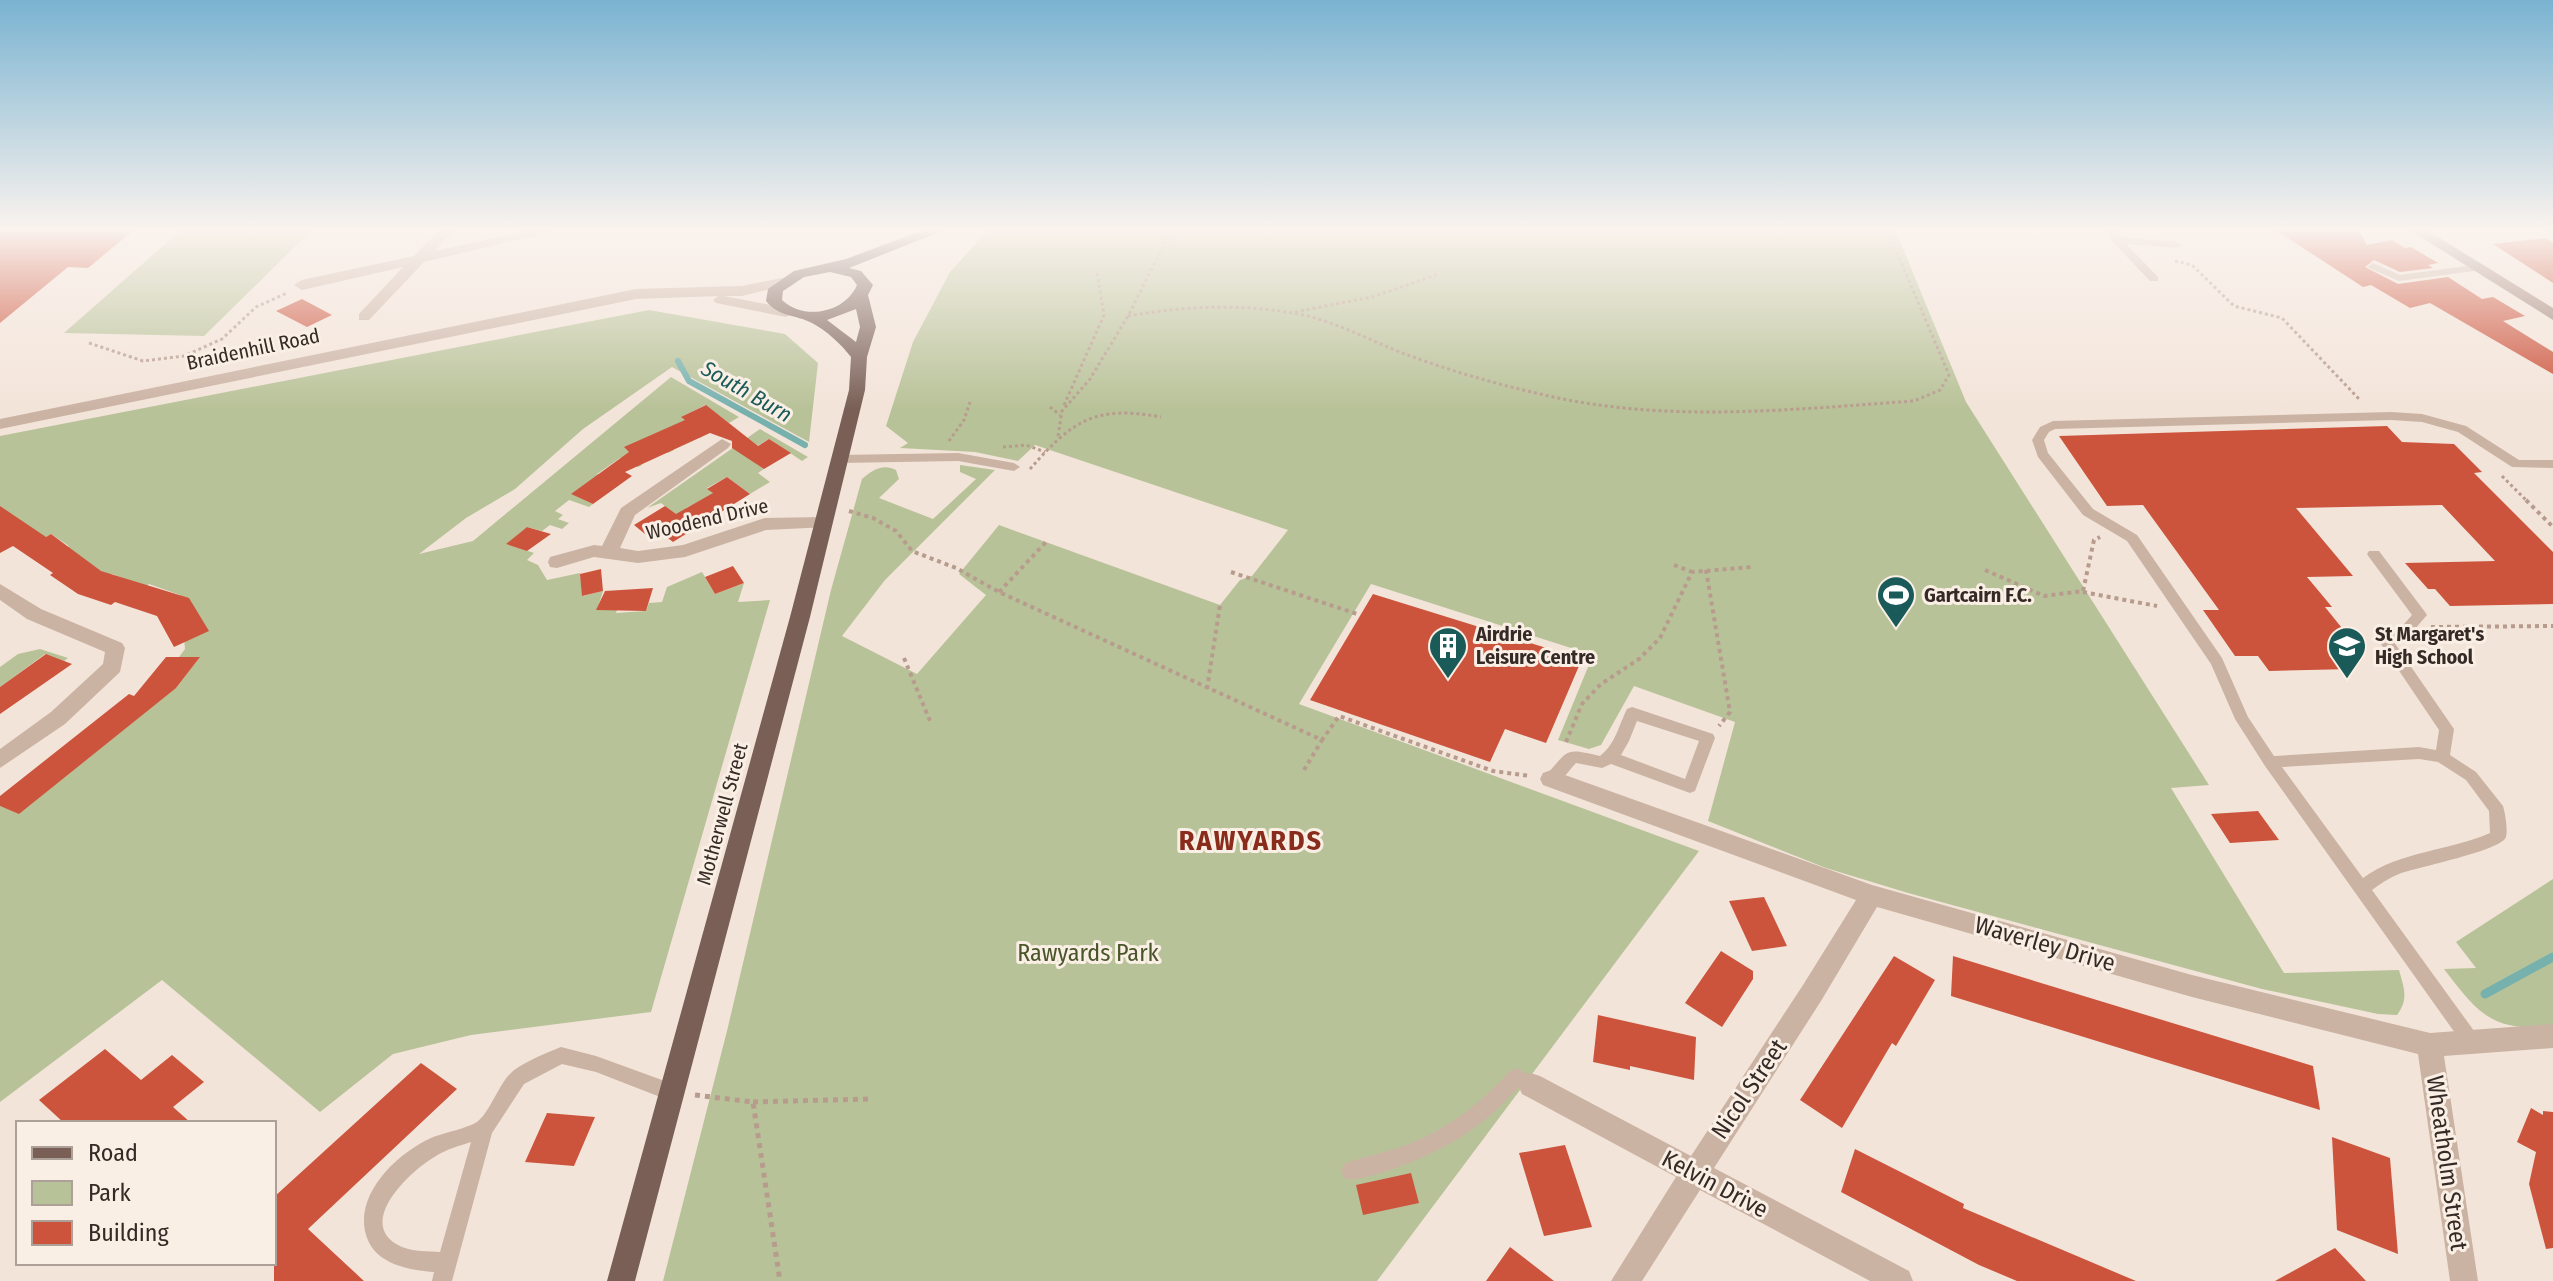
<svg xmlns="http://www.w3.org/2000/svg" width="2553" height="1281" viewBox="0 0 2553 1281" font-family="'Fira Sans Condensed',sans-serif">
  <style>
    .green { fill: #b8c298 }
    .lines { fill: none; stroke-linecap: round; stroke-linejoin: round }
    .stream-far1 { stroke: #76b1ae; stroke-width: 6 }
    .stream { stroke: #76b1ae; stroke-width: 9 }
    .building { fill: #cc543d }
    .path-far2 { stroke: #b79c8e; stroke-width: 3; stroke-dasharray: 3 3; stroke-linecap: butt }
    .path-far1 { stroke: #b79c8e; stroke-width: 4; stroke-dasharray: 4 4; stroke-linecap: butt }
    .path { stroke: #b79c8e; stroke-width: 5; stroke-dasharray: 5 5; stroke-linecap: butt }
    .service { fill: #cbb3a4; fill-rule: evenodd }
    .minor { fill: #cbb3a4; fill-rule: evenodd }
    .tertiary { fill: #cbb3a4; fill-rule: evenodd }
    .secondary { fill: #9f8176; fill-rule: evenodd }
    .primary { fill: #795f56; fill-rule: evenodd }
    .labels { text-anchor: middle; stroke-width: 6; stroke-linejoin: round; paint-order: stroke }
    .street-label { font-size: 20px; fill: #362a26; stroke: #faefe5 }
    .poi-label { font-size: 20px; font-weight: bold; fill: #362a26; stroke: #faefe5; text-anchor: start }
    .water-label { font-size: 22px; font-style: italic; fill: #1a5a58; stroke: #faefe5 }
    .near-street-label { font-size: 24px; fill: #362a26; stroke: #faefe5 }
    .near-park-label { font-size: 24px; fill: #495629; stroke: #faefe5 }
    .district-label { font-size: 28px; font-weight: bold; letter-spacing: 2px; fill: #892c1b; stroke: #faefe5 }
  </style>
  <rect width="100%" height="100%" fill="#f3e4d9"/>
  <!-- green -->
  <path class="green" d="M182 229 311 231 204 336 64 333Z
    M989 229H1895L1966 402 2209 785 2171 788 2284 973 2399 970C2404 988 2409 999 2397 1015L2378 1014 2262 989 1908 893 1826 868 1708 821 1735 722 1634 686 1601 745 1589 749 1558 740 1593 655 1371 584 1299 704 1699 851 1377 1281H663L727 1031 831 590 862 479C872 470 883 463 896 470L899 479 879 498 933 519 976 479 960 472V465L995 470 885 580 842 636 917 674 986 595 959 574 999 525 1220 605 1240 580 1252 576 1288 530 1035 445 1018 461 975 452 900 448 908 443 886 426 913 342 950 272Z
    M649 310 785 334 818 363 809 442 672 367 583 429 515 489 466 518 419 554 473 541 671 377 739 417 729 423 705 405 682 417 704 435 700 438 684 424 666 442 674 450 668 453 650 436 625 448 642 465 638 467 620 458 597 474 619 485 615 488 593 479 572 494 593 504 589 507 569 500 555 511 563 515 558 519 569 523 562 529 550 525 542 531 527 527 507 544 534 553 527 560 538 565 547 580 580 573 583 596 603 591 597 610H610L622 595 616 613 646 611 649 603 662 602 667 587 702 572 715 594 744 583 738 602 770 600 651 1012 471 1035 393 1054 320 1112 162 980 0 1102V806L19 813 148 687 176 688 199 658 179 657 185 649 180 595 149 584 126 601 140 584 112 574 91 589 104 573 65 549 69 546 51 534 29 547 0 506V436Z
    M760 429 808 457 802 461 769 439 743 454 764 469 758 473 770 482 750 494 727 477 707 488 714 494 686 508 705 524 695 529 661 503 647 508Z
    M40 649 68 658 64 661 45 654 0 687V667L18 654Z
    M2553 879V1027C2492 1031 2480 1016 2444 969L2476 968 2456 942Z"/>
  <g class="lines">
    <!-- stream-far1 -->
    <path class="stream-far1" d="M678 361 689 381 805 445"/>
    <!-- stream -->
    <path class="stream" d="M2485 994 2553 957"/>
  </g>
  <!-- building -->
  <path class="building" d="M0 229H135L88 268 68 267 0 323Z
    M2274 229H2358L2367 245 2392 240 2405 248 2411 247 2438 263 2428 265 2433 268 2400 272 2374 260 2365 267 2398 284 2448 277 2482 299 2493 297 2525 316 2503 321 2553 352V374L2430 303 2410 308 2371 285 2363 287Z
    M2546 238 2553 243V283L2493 244Z
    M302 299 332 315 307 327 276 311Z
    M706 405 758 446 769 439 791 453 764 469 732 448V441L710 433 625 472 632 476 593 504 571 494 629 452 624 447 685 420 681 417Z
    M2387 426 2402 442 2454 444 2482 472 2474 473 2553 552V604L2450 606 2435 589H2428L2405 563 2495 561 2442 505 2296 508 2353 576 2307 577 2332 607H2325L2362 653 2340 654 2352 669 2269 671 2258 656H2235L2203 610H2219L2143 505 2107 506 2059 436Z
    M727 477 750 494 673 542 660 532 650 538 634 525 665 506 676 514 713 493 707 489Z
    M0 506 46 537 51 534 101 571 189 598 209 631 174 647 157 616 115 602 111 605 78 594 50 575 53 573 13 546 0 553Z
    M527 527 551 534 527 551 506 544Z
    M733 566 744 583 715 594 705 577Z
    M601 569 603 591 582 596 580 574Z
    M653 588 646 611 596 610 605 591Z
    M1373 594 1582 659 1546 743 1505 729 1490 762 1310 700Z
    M46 654 72 664 0 714V687Z
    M166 657H200L176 688 19 814 0 806V796L129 694 134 696Z
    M2258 811 2279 840 2230 843 2211 814Z
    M1764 897 1787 946 1752 951 1729 901Z
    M1721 951 1753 971V979L1722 1027 1685 1003Z
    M1894 956 1935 980 1896 1046 1892 1043 1842 1128 1800 1100Z
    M1953 956 2313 1066 2320 1110 1951 996Z
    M1598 1015 1696 1037 1694 1080 1630 1066V1070L1593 1062Z
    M105 1049 141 1080 172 1055 204 1082 173 1107 191 1123H64L39 1100Z
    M421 1063 457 1089 308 1229 364 1281H274V1197Z
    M2531 1108 2543 1115V1111L2553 1112V1248L2546 1249 2529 1184 2536 1152 2517 1142Z
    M547 1113 595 1117 574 1166 525 1162Z
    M2332 1137 2390 1158 2398 1254 2337 1230Z
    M1565 1145 1592 1227 1544 1236 1519 1153Z
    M1855 1149 1964 1204 1963 1208 2136 1281H2017L1979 1265 1841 1192Z
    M1411 1173 1419 1203 1363 1215 1356 1185Z
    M1510 1247 1554 1281H1486Z
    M2335 1248 2366 1281H2275Z"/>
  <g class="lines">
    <!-- path-far2 -->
    <path class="path-far2" d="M1168 240 1187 229
      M2175 261 2192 265 2234 306 2282 318 2360 400
      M1295 312 1372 297 1439 274
      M1128 316C1185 306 1246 303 1303 315 1339 323 1371 341 1405 354 1456 373 1510 388 1563 399 1679 422 1797 409 1914 401L1940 390 1949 375 1890 236 1883 229
      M89 343 143 361 184 356 222 339 256 307 287 293
      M1064 405 1104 315 1097 272
      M1050 407 1060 415
      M1058 436 1062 411 1090 379 1128 316 1172 229
      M949 441 964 420 970 402
      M1003 447 1026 445 1045 452
      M1030 469C1073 420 1095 405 1161 417
      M2502 476 2528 502"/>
    <!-- path-far1 -->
    <path class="path-far1" d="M2526 500 2553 527
      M849 511 873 518 896 531 912 551 956 568 999 592 1322 740 1339 716 1493 771 1530 776
      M1674 565 1692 572
      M1706 570 1730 712 1719 726
      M1985 570 2044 596 2083 591 2094 540 2100 537
      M1231 572 1360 615
      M999 592 1046 542
      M2083 592 2157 606
      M2431 627 2553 626
      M904 658 930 721
      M1207 689 1220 605
      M1566 742 1582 704 1601 684 1639 659 1660 638 1692 572 1752 567
      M1304 770 1322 740"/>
    <!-- path -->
    <path class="path" d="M695 1095 753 1102 780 1281
      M753 1102 872 1099"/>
    <!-- service -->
    <path class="service" d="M2106 229H2116L2121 237 2177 242 2182 245 2177 248 2126 244 2158 277V281H2150L2113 242Z
      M2547 229H2553V234L2549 233Z
      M2373 263 2400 275 2474 265 2479 268 2474 271 2399 281 2369 268 2368 266Z
      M2391 412 2422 414 2466 426 2519 460H2553V468L2512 467 2458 432 2422 422 2391 420 2055 429 2049 432 2044 440 2048 453 2093 509 2137 535 2222 658 2248 717 2274 756 2419 747 2436 750 2439 730 2379 641 2381 637 2404 624 2412 615 2369 557 2367 554 2369 551H2379L2425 612 2427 615 2414 630 2394 642 2454 729 2450 755 2476 772 2503 806C2505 813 2508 829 2506 837 2501 851 2417 867 2399 874 2389 878 2380 884 2372 890L2477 1035 2480 1041 2477 1047 2471 1049 2465 1047 2265 766 2235 719 2211 664 2127 541 2083 515 2038 457 2032 440 2040 427 2053 421ZM2419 759 2438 762 2466 780 2489 811 2490 833C2449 851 2400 851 2363 878L2282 767Z
      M958 453 1014 463 1020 467 1014 471 958 461 839 463 833 459 839 455Z
      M1632 707 1713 734 1715 738 1695 791 1690 793 1611 764 1602 768 1576 763C1568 771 1559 788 1546 783L1543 779 1546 775C1570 749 1564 748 1600 756 1616 743 1618 727 1627 709ZM1637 721 1699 741 1685 779 1621 755 1629 741Z
      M561 1047 596 1056 673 1084 680 1087 682 1093 680 1099 673 1102 596 1072 562 1064 524 1084 492 1133 452 1281H432L434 1272C410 1270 377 1265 367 1238 352 1196 396 1154 431 1138 443 1133 468 1128 477 1122 489 1114 500 1082 512 1072 522 1063 548 1052 561 1047ZM471 1142 440 1252C428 1251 414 1252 402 1247 352 1225 411 1170 436 1156 447 1149 459 1146 471 1142Z
      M1516 1068 1537 1079 1540 1085 1537 1091 1531 1094 1518 1088C1481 1131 1434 1156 1381 1173 1369 1176 1355 1182 1344 1178L1341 1171 1344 1164C1361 1157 1380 1154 1398 1148 1443 1133 1478 1106 1510 1071Z"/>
    <!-- minor -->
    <path class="minor" d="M440 229H455L435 251 535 229H563L424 262 369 320H359V314L403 267 302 290 294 285 302 280 414 256Z
      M722 439 731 444 728 448 635 515 620 548 638 551 683 545 765 518 822 517 828 519 831 523 828 527 766 530 685 557 638 563 594 557 557 568 550 567 548 562 550 557 594 545 602 546 621 508Z
      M0 584 41 609 122 643 125 648 120 672 65 724 0 768V749L51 712 103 664 105 652 27 619 0 600Z
      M1551 770 1872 885 2192 975 2430 1033 2553 1024V1048L2444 1056 2478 1281H2450L2418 1054 2192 997 1877 907 1821 1001 1714 1168 1909 1271 1913 1281H1870L1700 1190 1642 1281H1611L1676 1177 1522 1094 1518 1085 1522 1076 1531 1073 1540 1076 1691 1156 1803 985 1856 900 1543 785 1540 779 1543 773Z"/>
    <!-- tertiary -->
    <path class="tertiary" d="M782 278 789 282 787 285 742 296H724L791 309 794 312 786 317 716 303 713 300 718 296 636 299 0 429V419L636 289 742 286Z"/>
    <!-- secondary -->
    <path class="secondary" d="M2408 229H2425L2553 308V320Z"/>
    <!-- primary -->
    <path class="primary" d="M926 229H947L849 268 861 271 873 285 868 295 876 327 867 357 865 390 810 617 635 1281H607L790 617 849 390 851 357C841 344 827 331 812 323 795 314 780 318 766 301L768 289 794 271 846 259ZM830 272 851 277 857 285C845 313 804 321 782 300L783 291 804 277ZM856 309 860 327 856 342 827 320Z"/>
  </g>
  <!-- sky -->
  <linearGradient id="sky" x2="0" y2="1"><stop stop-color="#7ab3d1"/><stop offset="0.56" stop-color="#faf3ee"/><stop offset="1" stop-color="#faf3ee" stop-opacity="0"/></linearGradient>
  <rect width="2553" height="409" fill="url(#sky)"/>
  <!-- icons -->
  <defs>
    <symbol id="stadium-pin" viewBox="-11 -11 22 30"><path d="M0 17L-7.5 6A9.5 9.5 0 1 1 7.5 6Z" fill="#1a5a58" stroke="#faefe5"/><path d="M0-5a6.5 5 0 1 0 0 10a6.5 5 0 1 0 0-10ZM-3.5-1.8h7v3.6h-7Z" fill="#fff"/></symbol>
    <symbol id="building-pin" viewBox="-11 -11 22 30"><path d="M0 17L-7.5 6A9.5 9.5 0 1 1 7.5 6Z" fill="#1a5a58" stroke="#faefe5"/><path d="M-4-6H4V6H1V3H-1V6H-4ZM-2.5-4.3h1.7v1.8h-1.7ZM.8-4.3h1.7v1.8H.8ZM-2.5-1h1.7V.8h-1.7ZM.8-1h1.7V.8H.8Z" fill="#fff"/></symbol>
    <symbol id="school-pin" viewBox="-11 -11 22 30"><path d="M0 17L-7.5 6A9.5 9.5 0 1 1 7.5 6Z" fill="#1a5a58" stroke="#faefe5"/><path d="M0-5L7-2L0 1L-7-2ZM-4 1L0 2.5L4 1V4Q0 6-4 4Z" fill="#fff"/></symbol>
  </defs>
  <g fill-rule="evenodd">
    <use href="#stadium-pin" x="1874" y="573" width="44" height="60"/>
    <use href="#building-pin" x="1426" y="624" width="44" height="60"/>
    <use href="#school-pin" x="2325" y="624" width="44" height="60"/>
  </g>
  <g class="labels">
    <!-- street labels -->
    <g class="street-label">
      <text transform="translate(253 349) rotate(-12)" y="7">Braidenhill Road</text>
      <text transform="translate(707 519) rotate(-13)" y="7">Woodend Drive</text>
      <text transform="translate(722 814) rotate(-75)" y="7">Motherwell Street</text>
    </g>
    <!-- poi labels -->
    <g class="poi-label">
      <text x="1924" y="602">Gartcairn F.C.</text>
      <text x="1476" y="641">Airdrie<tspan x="1476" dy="23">Leisure Centre</tspan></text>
      <text x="2375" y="641">St Margaret's<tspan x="2375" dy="23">High School</tspan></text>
    </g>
    <!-- water labels -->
    <g class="water-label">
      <text transform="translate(747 391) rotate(30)" y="8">South Burn</text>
    </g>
    <!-- near-street labels -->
    <g class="near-street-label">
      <text transform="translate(2045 944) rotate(16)" y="8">Waverley Drive</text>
      <text transform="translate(1749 1089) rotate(-56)" y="8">Nicol Street</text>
      <text transform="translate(2447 1163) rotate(82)" y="8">Wheatholm Street</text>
      <text transform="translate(1715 1184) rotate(28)" y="8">Kelvin Drive</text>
    </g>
    <!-- near-park labels -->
    <g class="near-park-label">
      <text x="1088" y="961">Rawyards Park</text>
    </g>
    <!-- district labels -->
    <g class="district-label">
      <text x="1251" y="850">RAWYARDS</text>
    </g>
  </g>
  <!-- legend -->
  <rect x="16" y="1121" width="260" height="144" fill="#faefe5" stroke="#aca099" stroke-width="2"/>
  <rect x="32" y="1147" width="40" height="12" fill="#795f56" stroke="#aca099" stroke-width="2"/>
  <text x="88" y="1161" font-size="24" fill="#362a26">Road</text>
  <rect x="32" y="1181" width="40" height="24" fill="#b8c298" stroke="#aca099" stroke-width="2"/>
  <text x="88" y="1201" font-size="24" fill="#362a26">Park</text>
  <rect x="32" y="1221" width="40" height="24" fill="#cc543d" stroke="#aca099" stroke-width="2"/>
  <text x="88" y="1241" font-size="24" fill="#362a26">Building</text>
</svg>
